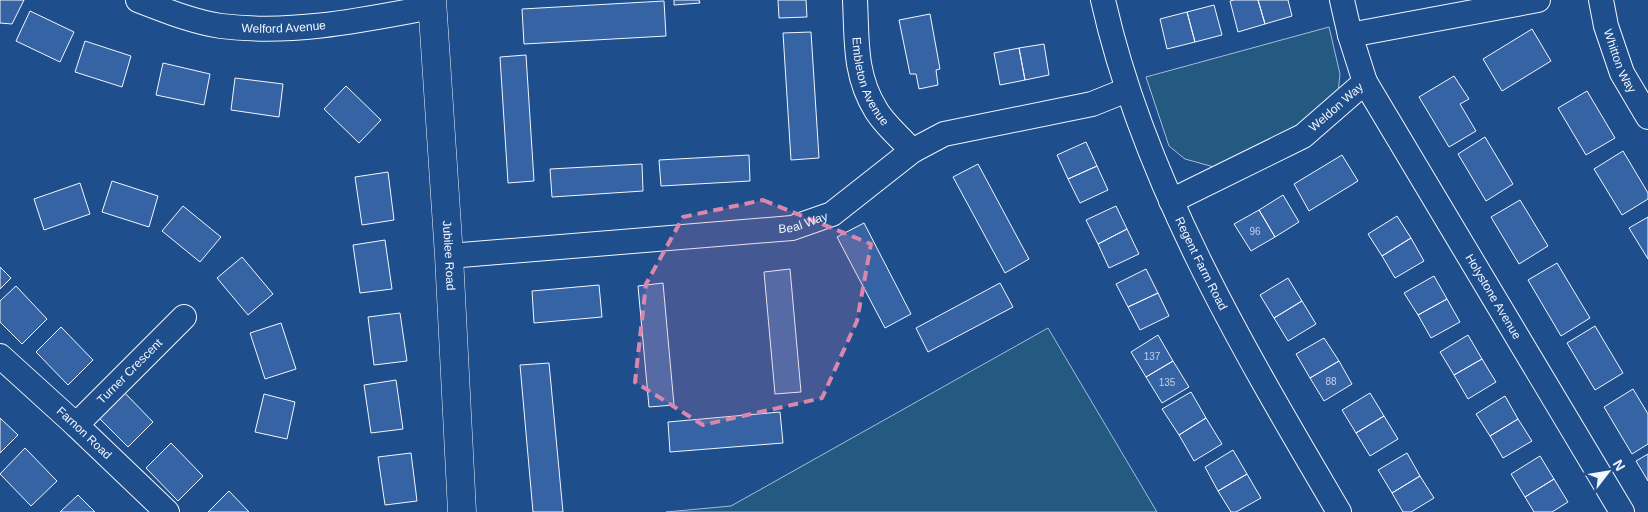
<svg xmlns="http://www.w3.org/2000/svg" width="1648" height="512" viewBox="0 0 1648 512" font-family="Helvetica,sans-serif">
  <style>
    .green { fill: #245a82; stroke: #a8bbd7 }
    .building { fill: #3563a3; stroke: #f2f6ff }
    .lines { fill: none; stroke-linecap: round; stroke-linejoin: round }
    .street-casing { stroke: #f2f6ff; stroke-width: 26 }
    .secondary-casing { stroke: #f2f6ff; stroke-width: 29 }
    .street { stroke: #1f4e8c; stroke-width: 24 }
    .secondary { stroke: #1f4e8c; stroke-width: 28 }
    .marked { fill: #da87ad; fill-opacity: 0.2; stroke: #da87ad; stroke-width: 4; stroke-dasharray: 10 6; stroke-linejoin: round }
    .labels { text-anchor: middle; stroke-width: 4; stroke-linejoin: round; paint-order: stroke }
    .number-label { font-size: 10px; fill: #c3d1e8 }
    .street-label { font-size: 12px; fill: #f2f6ff; stroke: #1f4e8c }
  </style>
  <rect width="100%" height="100%" fill="#1f4e8c"/>
  <!-- green -->
  <path class="green" d="M1329 27 1340 74 1338 93 1294 129 1214 167 1185 159 1169 146 1146 77Z
    M1048 328 1157 512H666L731 506Z"/>
  <!-- building -->
  <path class="building" d="M0 0H24L12 24 0 23Z
    M674 0H699L700 3 674 5Z
    M778 0H806L807 17 779 18Z
    M1234 0H1258L1265 24 1238 32 1230 1Z
    M1258 0H1288L1292 16 1265 24Z
    M664 1 666 36 524 44 522 9Z
    M1214 5 1222 35 1195 42 1187 12Z
    M30 11 74 32 60 62 16 41Z
    M1187 12 1195 42 1167 49 1160 19Z
    M930 14 940 69 936 70 938 85 919 89 916 74H910L899 20Z
    M1532 29 1551 61 1502 91 1483 59Z
    M811 32 819 158 791 160 783 33Z
    M85 41 131 56 122 87 75 72Z
    M1044 44 1049 75 1025 80 1019 48Z
    M1019 48 1025 80 1000 85 994 53Z
    M526 55 534 181 508 183 500 57Z
    M163 63 210 74 204 105 156 95Z
    M1454 76 1469 99 1460 104 1476 131 1449 147 1419 97Z
    M235 78 283 84 279 117 231 110Z
    M346 86 381 120 359 143 324 109Z
    M1587 91 1615 138 1586 155 1558 108Z
    M1485 137 1513 184 1486 201 1458 154Z
    M1086 142 1097 166 1068 179 1057 155Z
    M1623 151 1648 193V199L1622 215 1594 169Z
    M749 155 750 181 661 186 659 160Z
    M1342 155 1358 181 1309 211 1294 184Z
    M642 164 643 191 552 197 550 169Z
    M978 164 1029 259 1005 273 953 177Z
    M1097 166 1108 190 1080 203 1068 179Z
    M388 172 394 220 362 225 355 177Z
    M112 181 158 196 149 227 102 212Z
    M80 183 90 214 44 230 34 199Z
    M1283 195 1299 222 1275 237 1259 210Z
    M1520 200 1548 246 1519 264 1491 217Z
    M183 206 221 237 200 262 162 231Z
    M1116 206 1127 229 1098 244 1086 220Z
    M1259 210 1275 237 1251 251 1234 224Z
    M1397 216 1411 238 1382 256 1368 234Z
    M1648 217V259L1629 228Z
    M864 223 911 314 885 328 837 237Z
    M1127 229 1139 254 1109 268 1098 244Z
    M1411 238 1424 261 1395 278 1382 256Z
    M385 240 392 289 360 293 353 245Z
    M242 257 273 294 248 315 217 278Z
    M1557 263 1590 318 1561 336 1528 280Z
    M0 267 11 278 0 289Z
    M790 269 801 392 775 394 764 272Z
    M1146 269 1158 293 1128 307 1116 284Z
    M1434 276 1447 299 1418 315 1404 293Z
    M1288 278 1302 301 1274 318 1260 295Z
    M663 283 674 405 649 407 638 286Z
    M1000 283 1013 307 928 352 916 328Z
    M599 285 602 317 534 323 532 291Z
    M16 286 47 319 22 344 0 322V301Z
    M1158 293 1169 316 1140 330 1128 307Z
    M1447 299 1460 322 1431 338 1418 315Z
    M1302 301 1316 324 1288 341 1274 318Z
    M400 313 407 361 374 365 368 317Z
    M281 323 296 369 265 379 250 333Z
    M1595 326 1623 373 1595 390 1567 343Z
    M61 327 93 360 68 385 36 352Z
    M1158 335 1173 361 1146 377 1131 352Z
    M1468 335 1482 359 1454 375 1440 352Z
    M1324 338 1339 361 1310 378 1296 354Z
    M1482 359 1496 382 1468 399 1454 375Z
    M1173 361 1189 387 1162 403 1146 377Z
    M1339 361 1352 384 1324 401 1310 378Z
    M549 363 563 512H533L520 365Z
    M396 380 403 429 371 433 364 385Z
    M121 389 153 422 128 447 95 414Z
    M1633 389 1648 414V444L1632 454 1604 407Z
    M1191 392 1206 418 1179 435 1162 409Z
    M1370 393 1384 416 1356 433 1342 410Z
    M264 394 295 402 287 439 255 432Z
    M1505 396 1518 419 1490 436 1476 414Z
    M780 412 783 443 670 452 668 422Z
    M1384 416 1398 439 1370 456 1356 433Z
    M0 418 18 435 0 453Z
    M1206 418 1222 444 1194 461 1179 435Z
    M1518 419 1532 441 1503 458 1490 436Z
    M171 443 203 476 178 501 146 468Z
    M25 448 57 481 31 506 0 474Z
    M1233 450 1247 474 1218 491 1205 467Z
    M411 453 417 501 385 505 378 457Z
    M1407 453 1420 476 1392 493 1378 470Z
    M1648 454V481L1636 461Z
    M1540 456 1554 479 1525 497 1511 474Z
    M1247 474 1261 498 1236 512H1231L1218 491Z
    M1420 476 1434 498 1411 512H1403L1392 493Z
    M1554 479 1568 502 1552 512H1534L1525 497Z
    M229 491 249 512H208Z
    M78 495 95 512H60Z"/>
  <g class="lines">
    <defs>
      <g id="street">
        <path id="s1" d="M138 0C164 10 193 22 221 26 292 35 363 20 432 7"/>
        <path id="s2" d="M855 0C857 39 854 75 876 110 884 124 901 138 912 151"/>
        <path id="s3" d="M1103 0C1144 183 1245 352 1339 512"/>
        <path d="M1342 0 1350 35"/>
        <path id="s4" d="M1601 0 1606 26 1622 73 1648 117"/>
        <path id="s5" d="M1365 82 1622 512"/>
        <path id="s6" d="M1171 201 1303 136 1365 82 1350 35 1538 0"/>
        <path id="s7" d="M449 256 792 228 832 214 912 151 944 134 1092 104 1127 90"/>
        <path id="s8" d="M0 356 76 425 167 512"/>
        <path id="s9" d="M76 425 184 317"/>
      </g>
      <g id="secondary">
        <path id="s10" d="M432 0 449 256 462 512"/>
      </g>
    </defs>
    <!-- street casing -->
    <use href="#street" class="street-casing"/>
    <!-- secondary casing -->
    <use href="#secondary" class="secondary-casing"/>
    <!-- street -->
    <use href="#street" class="street"/>
    <!-- secondary -->
    <use href="#secondary" class="secondary"/>
  </g>
  <!-- marked area -->
  <path class="marked" d="M763 200 871 244 857 321 822 398 703 425 635 382 646 284 683 217Z"/>
  <g class="labels">
    <!-- number labels -->
    <g class="number-label">
      <text x="1255" y="235">96</text>
      <text x="1152" y="360">137</text>
      <text x="1331" y="385">88</text>
      <text x="1167" y="386">135</text>
    </g>
    <!-- street labels -->
    <g class="street-label">
      <text dy="4" stroke="none"><textPath href="#s1" startOffset="150">Welford Avenue</textPath></text>
      <text dy="4" stroke="none"><textPath href="#s4" startOffset="64">Whitton Way</textPath></text>
      <text dy="4" stroke="none"><textPath href="#s2" startOffset="84">Embleton Avenue</textPath></text>
      <text dy="4" stroke="none"><textPath href="#s6" startOffset="191">Weldon Way</textPath></text>
      <text dy="4" stroke="none"><textPath href="#s7" startOffset="356">Beal Way</textPath></text>
      <text dy="4" stroke="none"><textPath href="#s10" startOffset="256">Jubilee Road</textPath></text>
      <text dy="4" stroke="none"><textPath href="#s3" startOffset="282">Regent Farm Road</textPath></text>
      <text dy="4" stroke="none"><textPath href="#s5" startOffset="250">Holystone Avenue</textPath></text>
      <text dy="4" stroke="none"><textPath href="#s9" startOffset="76">Turner Crescent</textPath></text>
      <text dy="4" stroke="none"><textPath href="#s8" startOffset="114">Farnon Road</textPath></text>
    </g>
  </g>
  <!-- north arrow -->
  <g transform="translate(1608 472) rotate(59)" stroke="#1f4e8c" stroke-width="4" paint-order="stroke">
  <path d="M0-4L9 19L0 12L-9 19Z" fill="#f2f6ff"/>
  <text y="-8" font-size="14" font-weight="bold" text-anchor="middle" fill="#f2f6ff">N</text>
  </g>
</svg>
